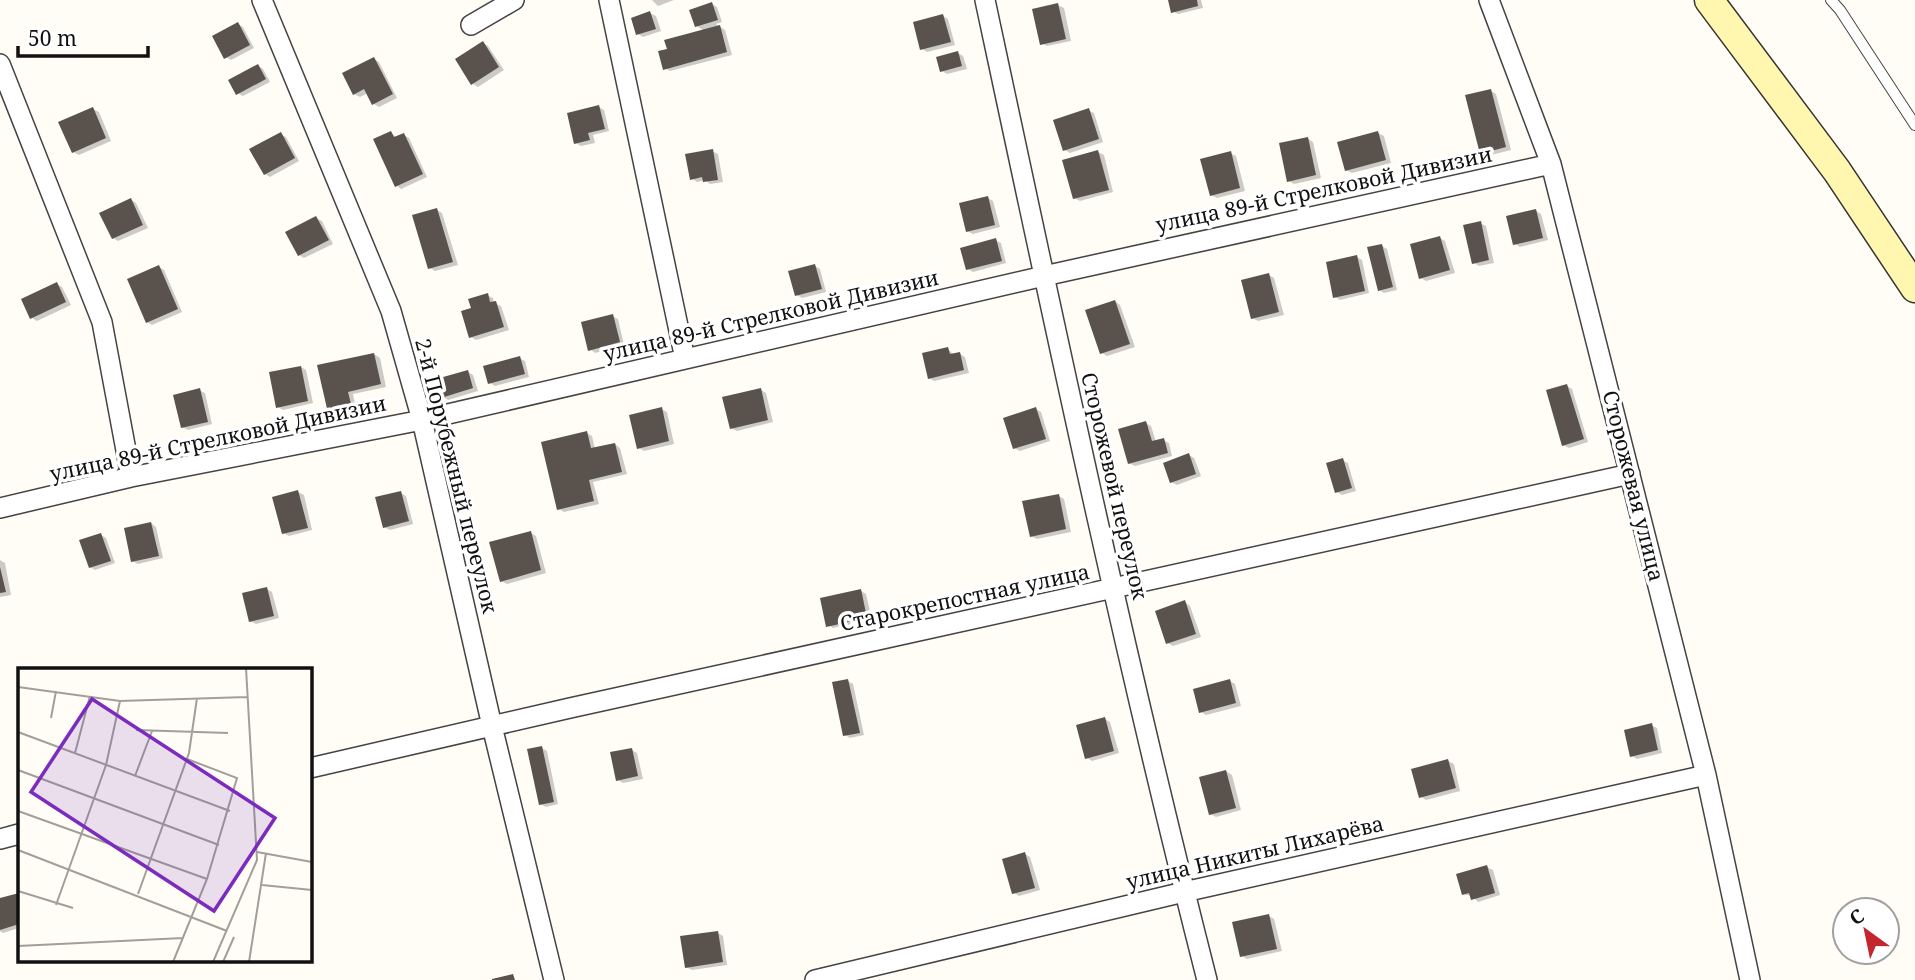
<svg xmlns="http://www.w3.org/2000/svg" width="1915" height="980" viewBox="0 0 1915 980" font-family="'Noto Serif',serif">
  <style>
    .shadow { fill: #0003 }
    .building { fill: #5a524d }
    .lines { fill: none; stroke-linecap: round; stroke-linejoin: round }
    .lane-casing { stroke: #444; stroke-width: 12 }
    .street-casing { stroke: #444; stroke-width: 22 }
    .secondary-casing { stroke: #333; stroke-width: 31 }
    .lane { stroke: #fff; stroke-width: 10 }
    .street { stroke: #fff; stroke-width: 19 }
    .secondary { stroke: #fff6b0; stroke-width: 28 }
    .labels { text-anchor: middle; stroke-width: 7; stroke-linejoin: round; paint-order: stroke }
    .street-label { font-size: 21px; fill: #111; stroke: #fff }
    .inset-road { fill: none; stroke: #a09f9a; stroke-width: 2 }
    .view { fill: #7b2cbf; fill-opacity: 0.15; stroke: #7b2cbf; stroke-width: 3.5 }
    .inset-edge { fill: none; stroke: #111; stroke-width: 3.5 }
  </style>
  <rect width="100%" height="100%" fill="#fffdf5"/>
  <!-- shadow -->
  <path class="shadow" d="M652 0H674L658 6Z
    M1169 0H1201L1203 8 1178 14 1172 11Z
    M712 4 717 7 722 22 716 24 725 30 732 55 670 71 665 68 669 50 704 31 697 26Z
    M1058 5 1064 8 1071 41 1047 46 1041 43Z
    M650 13 656 16 661 31 643 37 638 34Z
    M943 16 948 19 955 45 927 52 922 49Z
    M238 24 243 27 254 48 231 60 226 57Z
    M483 43 488 46 504 70 478 87 473 84Z
    M958 53 963 56 967 69 947 74 942 71Z
    M374 59 379 62 397 98 379 107 374 104 368 93 360 97 354 94Z
    M258 66 263 69 270 82 243 96 237 93Z
    M1491 91 1496 94 1511 150 1487 156 1482 152Z
    M599 107 604 110 609 131 593 135 595 143 581 146 576 143Z
    M93 109 99 112 111 141 79 155 73 152Z
    M1088 110 1094 113 1103 142 1070 153 1065 150Z
    M391 133 397 138 404 135 409 138 427 177 401 189 396 185Z
    M1378 133 1384 136 1391 163 1352 173 1346 170Z
    M280 134 286 137 299 161 270 177 265 174Z
    M1307 138 1313 142 1321 178 1294 184 1289 181Z
    M712 151 718 154 723 182 710 184 705 180 697 182 691 178Z
    M1098 152 1104 155 1113 192 1080 201 1074 198Z
    M1230 153 1236 156 1245 191 1217 198 1211 195Z
    M988 198 993 201 1000 227 973 234 967 231Z
    M131 200 136 203 148 228 118 241 113 238Z
    M437 210 442 213 458 265 435 271 430 268Z
    M1536 211 1541 214 1548 240 1520 247 1515 244Z
    M316 218 322 221 333 244 304 258 299 255Z
    M1480 223 1486 226 1494 263 1479 266 1474 263Z
    M1440 238 1445 241 1455 273 1426 281 1421 278Z
    M995 240 1001 243 1006 263 973 272 968 269Z
    M1382 246 1387 249 1397 290 1384 293 1379 290Z
    M1357 257 1362 260 1369 293 1340 300 1335 297Z
    M815 266 820 269 826 292 802 298 797 295Z
    M159 267 164 270 182 312 152 325 147 322Z
    M1269 275 1274 278 1284 315 1258 321 1252 318Z
    M57 284 62 287 71 305 37 321 32 318Z
    M487 295 493 298 494 303 501 306 509 330 476 340 471 337 473 309Z
    M1115 301 1120 305 1135 347 1107 356 1102 353Z
    M612 316 618 319 624 345 595 353 590 349Z
    M948 349 954 355 960 354 965 357 969 373 934 381 929 378Z
    M374 354 380 358 386 387 353 394 356 410 335 415 329 412Z
    M519 358 525 361 529 377 495 386 490 383Z
    M301 367 306 370 313 403 283 410 278 407Z
    M468 372 473 375 478 391 448 400 442 396Z
    M1567 386 1572 389 1588 442 1569 448 1563 445Z
    M199 390 205 393 212 424 188 430 182 427Z
    M761 390 766 393 773 422 737 431 731 428Z
    M661 409 667 412 674 444 644 451 639 448Z
    M1036 409 1041 412 1050 441 1020 451 1014 448Z
    M1146 423 1151 426 1156 442 1163 440 1169 443 1172 456 1135 466 1129 463Z
    M587 433 592 436 595 449 615 444 620 448 627 474 593 482 599 504 564 512 559 509Z
    M1189 455 1194 458 1201 476 1177 485 1171 482Z
    M1342 460 1348 463 1356 491 1342 495 1337 492Z
    M298 492 304 495 312 530 289 536 283 533Z
    M401 493 406 496 413 524 390 530 384 527Z
    M1059 496 1064 499 1071 532 1037 539 1031 536Z
    M151 523 156 527 163 558 138 564 132 561Z
    M531 533 536 536 546 573 507 584 501 581Z
    M101 535 106 538 115 563 95 570 90 567Z
    M0 560 5 563 11 595 0 597Z
    M267 589 272 592 279 618 256 624 250 621Z
    M861 591 866 594 872 620 833 628 828 625Z
    M1185 602 1190 606 1201 637 1173 646 1168 643Z
    M848 681 853 684 864 735 850 738 845 735Z
    M1230 681 1235 684 1241 706 1206 715 1201 712Z
    M1105 719 1110 722 1119 753 1092 761 1087 758Z
    M1651 725 1657 728 1662 753 1637 759 1632 756Z
    M542 748 547 751 558 804 546 807 540 804Z
    M632 750 637 753 643 779 623 783 618 780Z
    M1448 761 1454 764 1460 791 1426 800 1420 796Z
    M1226 771 1232 775 1241 810 1216 817 1210 814Z
    M1025 854 1030 857 1040 890 1019 896 1014 893Z
    M1487 867 1493 870 1500 895 1478 902 1472 896 1463 894Z
    M19 895V928L3 933 0 931V900Z
    M1269 916 1274 919 1282 951 1247 959 1242 956Z
    M718 933 723 936 727 965 692 970 686 967Z"/>
  <!-- building -->
  <path class="building" d="M1168 0H1197L1198 6 1171 13Z
    M712 2 718 20 695 27 689 10Z
    M1058 3 1066 39 1040 45 1032 9Z
    M650 11 656 29 636 35 631 18Z
    M943 14 951 42 920 50 913 22Z
    M238 22 250 45 224 59 212 36Z
    M720 25 727 52 663 70 658 51 667 49 664 40Z
    M483 41 499 67 471 85 455 59Z
    M958 51 962 66 940 72 936 57Z
    M374 57 393 94 372 105 364 89 353 95 342 73Z
    M258 64 266 79 236 95 228 80Z
    M1491 89 1506 147 1480 154 1465 95Z
    M599 105 605 129 588 133 590 140 574 144 567 113Z
    M93 107 106 138 72 153 58 122Z
    M1089 108 1099 139 1063 151 1053 120Z
    M391 131 394 137 404 133 423 174 395 187 373 139Z
    M1378 131 1386 160 1345 171 1337 142Z
    M281 132 295 158 264 175 249 149Z
    M1308 137 1316 175 1287 182 1279 143Z
    M713 149 718 180 703 182 702 177 690 180 685 154Z
    M1098 150 1109 190 1073 199 1062 160Z
    M1231 151 1240 188 1210 196 1200 159Z
    M988 196 995 225 966 232 959 203Z
    M131 198 143 225 112 239 99 213Z
    M437 208 453 262 428 269 412 215Z
    M1536 209 1543 238 1513 245 1506 216Z
    M316 216 329 240 298 256 285 232Z
    M1481 221 1489 260 1472 264 1463 225Z
    M1440 236 1450 270 1419 279 1410 244Z
    M996 238 1002 261 966 270 960 248Z
    M1382 244 1393 287 1378 291 1367 247Z
    M1357 255 1365 291 1333 298 1326 262Z
    M815 264 822 289 795 296 788 271Z
    M159 265 178 309 146 323 127 279Z
    M1269 273 1279 312 1251 319 1241 280Z
    M57 282 66 302 30 319 21 299Z
    M488 293 490 302 496 301 504 327 469 338 461 311 471 308 468 299Z
    M1115 300 1130 344 1100 354 1085 310Z
    M613 314 620 342 588 351 581 322Z
    M948 347 950 354 960 352 964 370 928 379 922 353Z
    M374 353 381 384 348 392 352 408 328 413 317 365Z
    M520 356 525 374 488 384 483 366Z
    M301 366 308 401 276 408 269 372Z
    M468 370 473 388 441 398 436 379Z
    M1567 384 1584 439 1562 446 1546 390Z
    M200 388 208 422 181 428 173 395Z
    M761 388 768 420 730 429 722 397Z
    M662 407 669 441 637 449 629 415Z
    M1036 407 1046 439 1013 449 1003 418Z
    M1146 421 1152 441 1164 438 1168 453 1128 464 1118 429Z
    M587 431 591 448 615 443 622 472 589 480 594 501 557 510 541 442Z
    M1189 453 1196 474 1170 483 1163 463Z
    M1343 458 1352 488 1335 493 1326 463Z
    M298 490 308 528 282 534 272 497Z
    M401 491 409 521 383 528 375 497Z
    M1059 494 1066 529 1030 537 1022 501Z
    M151 522 159 556 131 562 124 528Z
    M531 531 541 570 500 582 489 542Z
    M101 533 111 561 89 568 79 540Z
    M0 567 6 592 0 593Z
    M267 587 274 616 249 622 242 593Z
    M861 589 867 618 826 627 820 598Z
    M1185 600 1196 634 1166 644 1155 611Z
    M848 679 860 733 843 736 832 682Z
    M1230 679 1236 703 1199 713 1193 689Z
    M1105 717 1114 751 1085 759 1076 725Z
    M1652 723 1658 750 1630 757 1624 730Z
    M542 746 554 802 539 805 527 749Z
    M632 748 638 776 616 781 610 752Z
    M1448 759 1456 788 1419 798 1411 769Z
    M1226 770 1236 808 1209 815 1199 777Z
    M1025 852 1035 888 1012 894 1002 859Z
    M1487 865 1495 893 1471 900 1469 893 1462 895 1456 874Z
    M19 893V924L0 930V898Z
    M1269 914 1277 949 1240 957 1232 922Z
    M718 931 723 962 685 968 680 936Z
    M513 974 515 980H492V979Z"/>
  <g class="lines">
    <defs>
      <path id="lane" d="M1831 0 1840 10 1915 125"/>
      <path id="street" d="M262 0 391 311 422 420 492 726 554 980
        M609 0 685 359
        M985 0C1055 328 1124 655 1207 980
        M1489 0 1551 164 1706 775 1750 980
        M471 25 514 0
        M0 64 102 322 131 477
        M0 508 131 477 422 420 1044 276 1551 164
        M310 768 570 708 1630 474
        M0 839 19 834
        M815 980 1184 892 1706 775"/>
      <path id="secondary" d="M1709 0 1837 171 1915 288"/>
    </defs>
    <!-- lane casing -->
    <use href="#lane" class="lane-casing"/>
    <!-- street casing -->
    <use href="#street" class="street-casing"/>
    <!-- secondary casing -->
    <use href="#secondary" class="secondary-casing"/>
    <!-- lane -->
    <use href="#lane" class="lane"/>
    <!-- street -->
    <use href="#street" class="street"/>
    <!-- secondary -->
    <use href="#secondary" class="secondary"/>
  </g>
  <g class="labels">
    <!-- street labels -->
    <g class="street-label">
      <text transform="translate(1324 190) rotate(-12)" y="7">улица 89-й Стрелковой Дивизии</text>
      <text transform="translate(771 316) rotate(-13)" y="7">улица 89-й Стрелковой Дивизии</text>
      <text transform="translate(218 439) rotate(-12)" y="7">улица 89-й Стрелковой Дивизии</text>
      <text transform="translate(456 476) rotate(76)" y="7">2-й Порубежный переулок</text>
      <text transform="translate(1114 486) rotate(77)" y="7">Сторожевой переулок</text>
      <text transform="translate(1633 486) rotate(76)" y="7">Сторожевая улица</text>
      <text transform="translate(965 598) rotate(-12)" y="7">Старокрепостная улица</text>
      <text transform="translate(1255 853) rotate(-13)" y="7">улица Никиты Лихарёва</text>
    </g>
  </g>
  <!-- overview -->
  <g transform="translate(18 668)">
    <rect width="294" height="294" fill="#fffdf5"/>
    <path class="inset-road" d="M0 19 102 33 229 29M33 50 38 23M118 62 210 65M0 64 212 143M57 85 72 28M0 102 201 177M117 108 134 63M0 143 189 211M0 182 209 263M239 184 294 194M244 217 294 222M0 223 55 240M120 226 171 85 179 30M38 237 88 97 102 33M0 278 165 270M155 294 189 211 219 110 169 91M195 294 239 192 228 0M205 294 216 269M231 294 248 185"/>
    <path class="view" d="M74 31 257 150 196 243 13 124Z"/>
    <rect width="294" height="294" class="inset-edge"/>
  </g>
  <!-- north arrow -->
  <g transform="translate(1866 931) rotate(327)"><circle r="33" fill="#ffffff" stroke="#a0a0a0" stroke-width="2"/>
  <path d="M0-5L12 26L0 18L-12 26Z" fill="#c4262e"/>
  <text y="-10" font-size="19" font-weight="bold" text-anchor="middle" fill="#111111">С</text>
  </g>
  <!-- scale -->
  <path d="M18 46v10h130v-10" fill="none" stroke="#111111" stroke-width="3.5"/>
  <text x="28" y="46" font-size="21" fill="#111111" stroke="#ffffff" stroke-width="5" paint-order="stroke">50 m</text>
</svg>
